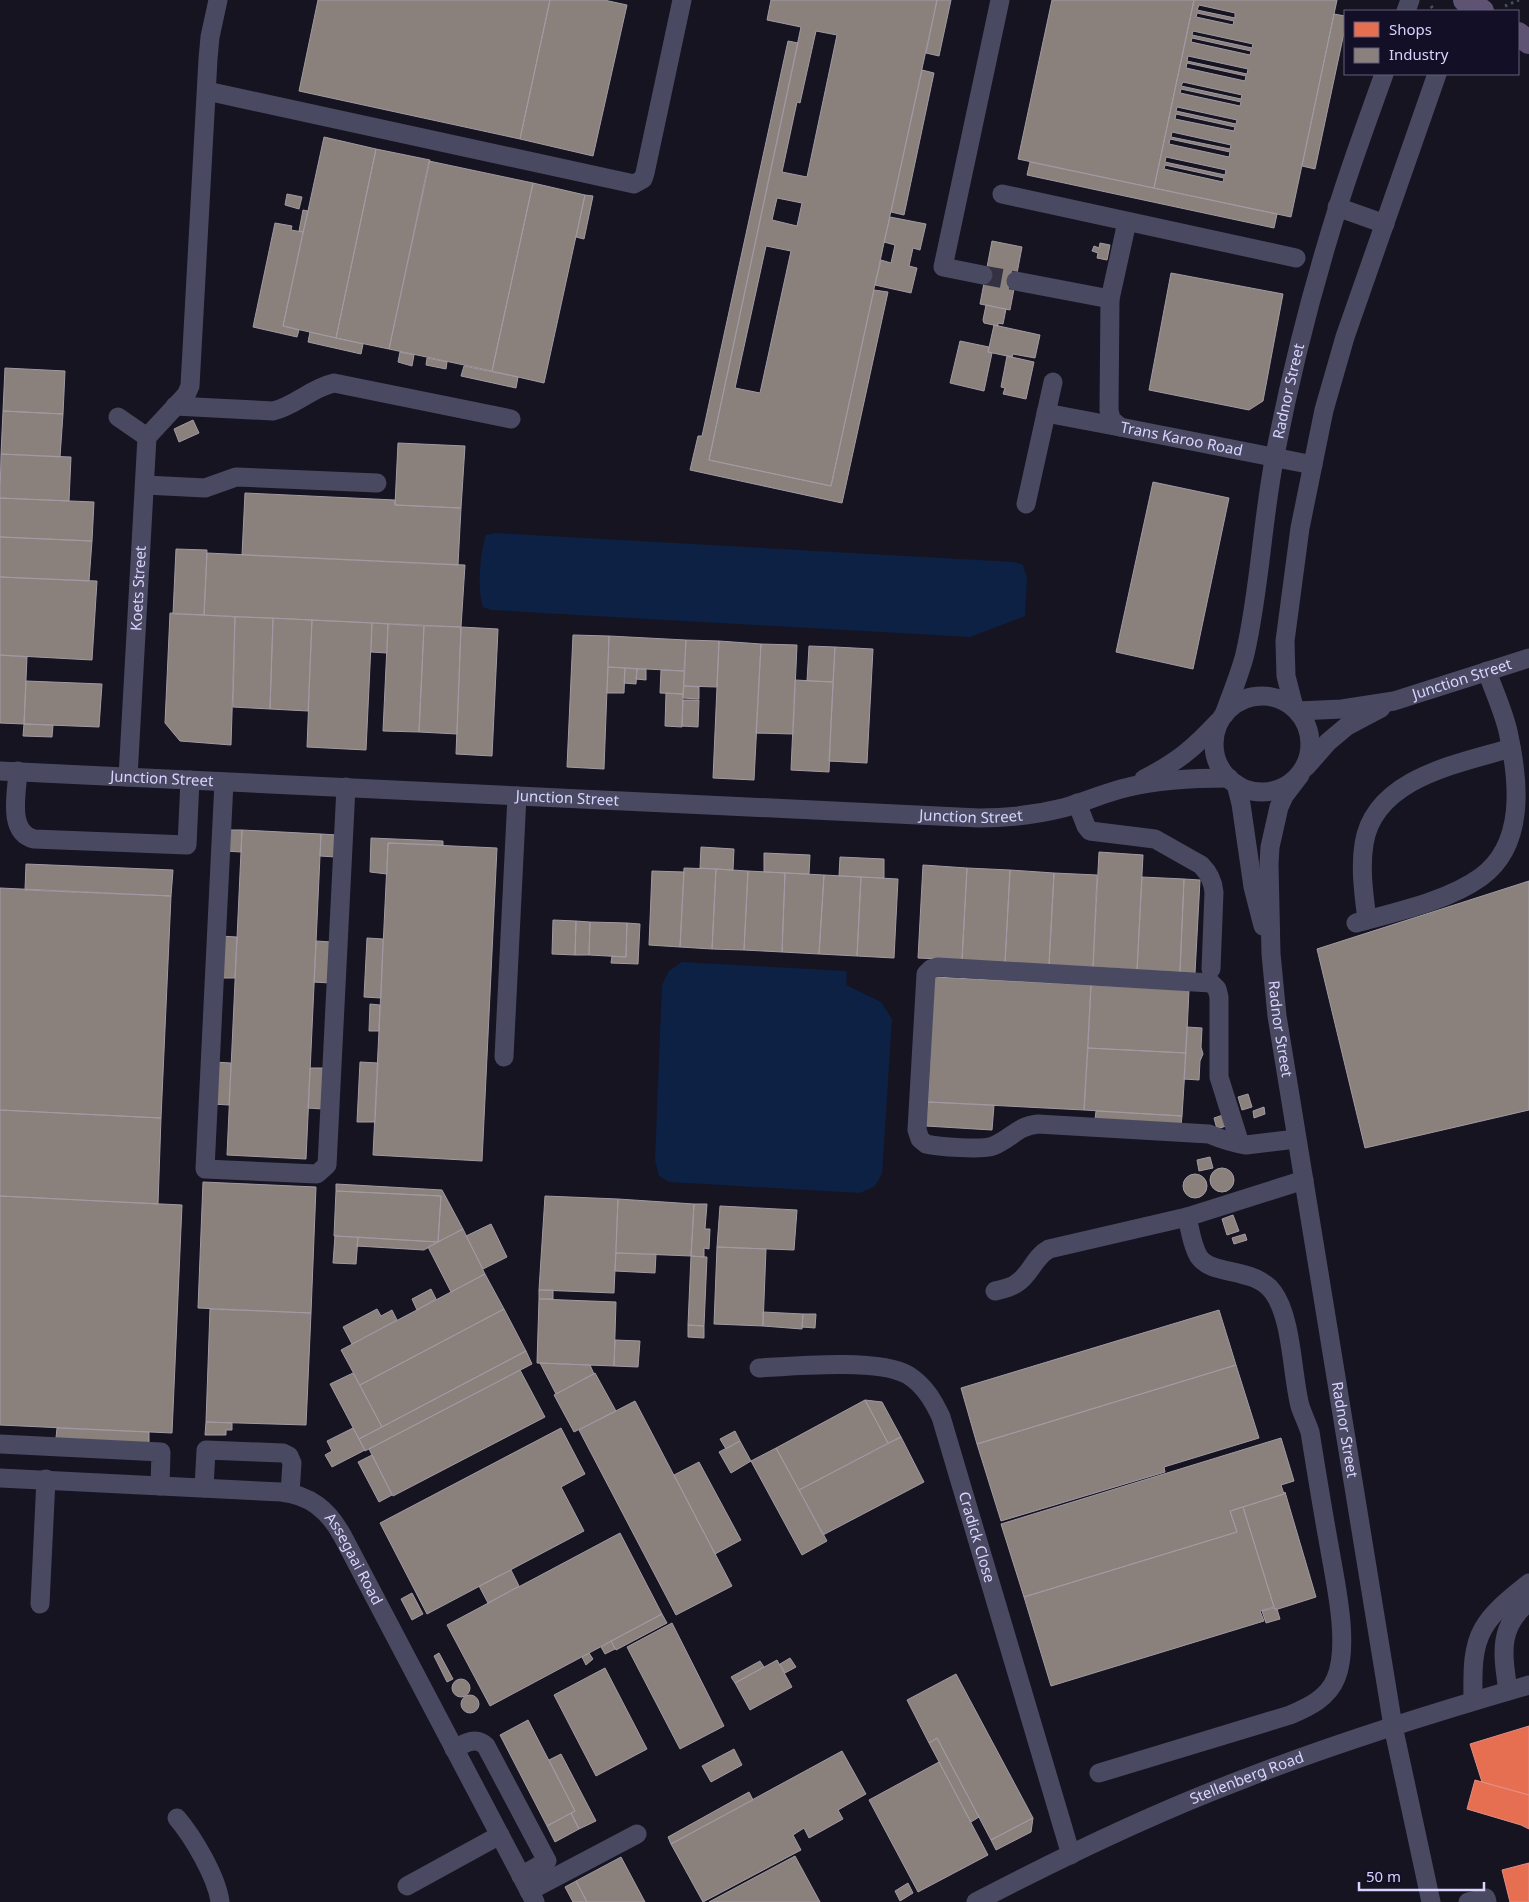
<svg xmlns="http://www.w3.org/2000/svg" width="1529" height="1902" viewBox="0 0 1529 1902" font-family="'Noto Sans',sans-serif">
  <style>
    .water { fill: #0d2144 }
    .shops { fill: #e76f51; stroke: #e38d85 }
    .industry { fill: #8a817c; stroke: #a29aa3; fill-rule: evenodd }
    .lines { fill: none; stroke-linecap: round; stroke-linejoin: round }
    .minor-tunnel { stroke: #333142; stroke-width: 19; stroke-dasharray: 19 9; stroke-linecap: butt }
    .path { stroke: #44505f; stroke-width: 3; stroke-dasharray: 2.5 4; stroke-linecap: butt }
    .minor { stroke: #4a4962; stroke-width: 19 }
    .major { stroke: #5e5373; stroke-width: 24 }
    .labels { text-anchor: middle; stroke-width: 5; stroke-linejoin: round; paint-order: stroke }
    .street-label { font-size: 15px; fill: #d9d4ff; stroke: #130f26 }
  </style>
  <rect width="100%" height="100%" fill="#161421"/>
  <!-- water -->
  <path class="water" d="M496 533 1014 562 1023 565 1027 578 1025 616 970 637 491 610 483 607C477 590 480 552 486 535Z
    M682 962 847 971 846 985 881 1002 892 1019 882 1174 875 1186 860 1193 669 1182 659 1176 655 1160 662 985 669 971Z"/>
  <!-- shops -->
  <path class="shops" d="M1529 1726V1795L1482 1782 1470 1744Z
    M1475 1780 1529 1795V1829L1521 1825 1467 1809Z
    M1529 1863V1902H1510L1502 1870Z"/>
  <!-- industry -->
  <path class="industry" d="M318 0H550L520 139 299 91Z
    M550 0H604L627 5 593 156 520 139Z
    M771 0H937L831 486 709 460 801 27 767 20ZM816 31 837 35 807 177 782 172 797 102 800 103ZM777 198 802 203 797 226 772 220ZM766 246 791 251 760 393 735 388Z
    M937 0H951L939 56 926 53Z
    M1052 0H1194L1154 188 1018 159Z
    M1194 0H1337L1291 217 1154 188ZM1199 5 1235 13V18L1197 10ZM1197 13 1234 21 1233 25 1196 17ZM1193 31 1253 44 1252 48 1192 35ZM1192 38 1251 51 1250 55 1191 42ZM1188 56 1248 69 1247 74 1187 61ZM1187 63 1246 76 1245 81 1186 68ZM1183 82 1242 95 1241 99 1181 86ZM1181 89 1241 102 1240 106 1180 93ZM1177 107 1237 120 1236 124 1176 111ZM1176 114 1235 127 1234 131 1175 119ZM1172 132 1231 145 1230 149 1171 137ZM1170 139 1230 152 1229 157 1169 144ZM1166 157 1226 170 1225 175 1165 162ZM1165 165 1224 178 1223 182 1164 169Z
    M1334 14 1345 16V28L1315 169 1302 166Z
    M788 41 798 43 709 460 831 486 874 290 888 292 842 503 690 470 698 436H702Z
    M922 70 934 73 904 215 891 212Z
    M324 137 376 149 336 338 283 326Z
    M376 149 430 160 389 349 336 338Z
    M429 161 533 183 492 371 389 349Z
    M1030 162 1277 214 1274 228 1027 175Z
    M533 183 585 195 544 383 492 371Z
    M287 194 302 197 299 209 285 205Z
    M585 195 593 196 584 239 576 237Z
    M303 210 308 211 303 232 299 231Z
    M890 217 926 224 920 250 913 248 909 266 917 268 911 293 875 285 881 260 891 263 895 245 884 242Z
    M275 223 292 226 291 230 303 232 283 326 299 330 297 337 253 327Z
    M992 241 1022 247 1010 310 980 304Z
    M1100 243 1110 245 1107 260 1097 258 1098 253 1092 251 1094 246 1099 248Z
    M1171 273 1283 294 1263 401 1249 410 1149 390Z
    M986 305 1006 309 1003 324 998 323V326L984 323 983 320Z
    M994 325 1040 335 1035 358 1013 354 1012 357 988 352Z
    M310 332 363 344 361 354 308 342Z
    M960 341 989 347 988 352 992 353 984 391 950 383Z
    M400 352 414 355 412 366 398 362Z
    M1007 356 1034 362 1026 399 1003 394 1005 388 1001 387Z
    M427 358 447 362 446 369 426 365Z
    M464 366 518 377 516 388 461 376Z
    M5 368 65 371 63 414 3 411Z
    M3 411 63 414 60 457 1 454Z
    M193 420 199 433 179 442 174 429Z
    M398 443 465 446 461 508 395 505Z
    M1 454 71 457 69 501 0 498Z
    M1153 482 1229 498 1193 669 1116 652Z
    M245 493 395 500V505L461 508 458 565 242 555Z
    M0 498 94 502 92 541 0 537Z
    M0 537 92 541 89 581 0 577Z
    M176 549 207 550 204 615 173 614Z
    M207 553 465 565 461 627 204 615Z
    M0 577 97 581 92 660 0 655Z
    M170 613 235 617 231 745 180 741 165 723Z
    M235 617 273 618 270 709 233 707Z
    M273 618 312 620 308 711 270 709Z
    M312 620 372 623 366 750 307 747Z
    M372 623 388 624 387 653 371 652Z
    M388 624 424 626 419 732 383 731Z
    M424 626 461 627 457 734 419 732Z
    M461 627 498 629 492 756 456 754Z
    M573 635 609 636 604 769 567 767Z
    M609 636 686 640 684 671 608 667Z
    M686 640 719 641 717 687 684 686Z
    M719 641 761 644 754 780 713 778Z
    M761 644 797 645 793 734 756 733Z
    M809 646 835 647 833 682 807 681Z
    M835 647 873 649 867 763 829 761Z
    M0 655 27 657 24 724 0 723Z
    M608 667 625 668 624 693H607Z
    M625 668 637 669 636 684 624 683Z
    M637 669H646V680L636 679Z
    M661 670 684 671 683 694 660 693Z
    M795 680 833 682 829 772 791 770Z
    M26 681 102 684 99 727 24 724Z
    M684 686 699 687V699L683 698Z
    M666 693 683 694 682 727 665 726Z
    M683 700H699L698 727 682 726Z
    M24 724 53 725 52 737 23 736Z
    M226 830H242L241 852 225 851Z
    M242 830 321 834 306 1159 227 1155Z
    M321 834 337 835 336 857 320 856Z
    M371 838 443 841V845L388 843 387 874 370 872Z
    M388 843 497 848 482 1161 373 1155Z
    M701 847 734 849 733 870 700 868Z
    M1099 852 1143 855 1137 970 1093 967Z
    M764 853 810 855 809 874 764 872Z
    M840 857 884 859V878L839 876Z
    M26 864 173 870 171 896 25 890Z
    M923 865 967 868 962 960 918 958Z
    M684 868 716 869 712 949 680 947Z
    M967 868 1010 870 1005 963 962 960Z
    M716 869 748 871 744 950 712 949Z
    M1010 870 1054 873 1049 965 1005 963Z
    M652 871 684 872 680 947 649 945Z
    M748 871 785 873 782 952 744 950Z
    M785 873 824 875 819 954 782 952Z
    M1054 873 1097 875 1093 967 1049 965Z
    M824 875 861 877 857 956 819 954Z
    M861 877 898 879 894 958 857 956Z
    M1142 877 1184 879 1180 972 1137 970Z
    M1184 879 1200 880 1195 973 1180 972Z
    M1529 881V1110L1365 1148 1317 949Z
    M0 888 171 896 161 1118 0 1110Z
    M553 920 576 921 575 955 552 954Z
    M576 921 590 922 589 955H575Z
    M590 922 627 923 626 957 589 955Z
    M627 923 640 924 638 964 611 963 612 956 626 957Z
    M220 936 237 937 235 978H219Z
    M367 938 383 939 381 998 364 997Z
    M316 941 332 942 330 983 314 982Z
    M934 977 1091 985 1084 1110 928 1102Z
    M1091 985 1189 990 1186 1053 1088 1048Z
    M370 1004 380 1005 379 1031H369Z
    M1187 1027 1202 1028 1201 1047 1203 1054 1200 1061 1199 1080 1184 1079Z
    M1088 1048 1186 1053 1182 1116 1084 1110Z
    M214 1062 231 1063 229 1105 212 1104Z
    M360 1062 378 1063 375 1122H357Z
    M310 1068H325L323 1109 308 1108Z
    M1248 1094 1252 1107 1242 1110 1238 1097Z
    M928 1102 994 1105 992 1130 926 1126Z
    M1264 1107 1265 1114 1254 1118 1253 1111Z
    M0 1110 161 1118 158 1204 0 1196Z
    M1096 1111 1182 1116 1181 1125 1095 1120Z
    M1223 1115 1226 1126 1217 1129 1214 1118Z
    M1210 1157 1213 1168 1199 1171 1197 1160Z
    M1210 1180a12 12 0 1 1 24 0a12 12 0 1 1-24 0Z
    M1183 1186a12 12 0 1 1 24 0a12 12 0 1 1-24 0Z
    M203 1182 316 1187 311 1313 198 1308Z
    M336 1184 442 1190 463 1229 438 1242 441 1196 336 1191Z
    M336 1191 441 1196 438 1242 334 1236Z
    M0 1196 182 1205 172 1433 0 1425Z
    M545 1196 618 1199 614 1293 539 1290Z
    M618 1199 694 1204 691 1256 616 1253Z
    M694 1204H707L705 1229H710L709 1249 704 1248V1257L691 1256Z
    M720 1206 797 1210 794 1250 717 1247Z
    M1233 1215 1239 1231 1227 1235 1222 1219Z
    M491 1224 507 1257 483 1269 466 1236Z
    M463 1229 485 1274 451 1292 428 1247Z
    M1245 1234 1247 1240 1234 1244 1232 1238Z
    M335 1236 358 1237 356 1264 333 1263Z
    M358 1237 387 1239 438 1242 424 1250 357 1246Z
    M717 1247 766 1249 763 1326 714 1324Z
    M616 1253 656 1254 655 1273 615 1271Z
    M691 1256 707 1257 704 1326 688 1325Z
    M485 1274 504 1309 360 1385 341 1350Z
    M431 1289 436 1299 417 1310 412 1299Z
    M539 1290H553V1299H539Z
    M539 1299 616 1302 614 1366 537 1363Z
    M210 1309 311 1313 306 1425 206 1422Z
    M377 1309 381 1316 392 1310 397 1320 352 1344 343 1327Z
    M504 1309 526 1351 382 1427 360 1385Z
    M1219 1310 1236 1365 977 1444 961 1388Z
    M763 1312 803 1314 802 1329 763 1326Z
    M803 1314H816L815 1328 802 1327Z
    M688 1325 704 1326V1338L688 1337Z
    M615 1340 640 1341 638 1367 614 1366Z
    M526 1351 532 1364 365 1451 359 1439Z
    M540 1363 590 1365 594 1374 556 1394Z
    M1236 1365 1259 1438 1164 1467 1165 1472 1001 1521 977 1444Z
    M520 1370 545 1417 393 1496 369 1449Z
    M353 1373 382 1427 359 1439 330 1384Z
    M595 1373 616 1411 574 1432 554 1395Z
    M865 1400 888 1443 799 1490 776 1448Z
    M865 1400 882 1402 901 1437 888 1443Z
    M635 1401 732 1586 676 1615 579 1430Z
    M206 1422 232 1423V1430H226V1435H205Z
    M57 1428 149 1432V1443L56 1438Z
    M353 1428 365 1450 332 1467 325 1455 332 1451 327 1441Z
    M561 1428 585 1474 561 1487 584 1531 427 1614 380 1523Z
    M735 1431 740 1441 726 1449 720 1439Z
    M901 1437 924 1482 823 1535 799 1490Z
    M1281 1438 1294 1481 1281 1485 1284 1494 1230 1511 1237 1532 1024 1597 1001 1524Z
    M740 1441 751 1461 731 1473 719 1452Z
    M776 1448 827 1541 802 1555 751 1461Z
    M372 1455 392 1495 379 1502 358 1462Z
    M699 1462 741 1540 715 1554 674 1475Z
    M1285 1492 1316 1597 1275 1610 1243 1507 1284 1494Z
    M1243 1507 1274 1607 1260 1611 1264 1621 1051 1686 1024 1597 1237 1532 1230 1511Z
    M620 1533 662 1614 490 1706 447 1625Z
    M511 1570 519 1586 488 1603 479 1586Z
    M412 1593 423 1614 412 1620 401 1599Z
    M1274 1608 1277 1609 1280 1619 1266 1623 1262 1611Z
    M662 1614 667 1623 616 1650 611 1641Z
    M672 1623 724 1726 680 1749 627 1647Z
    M611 1641 615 1649 605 1654 601 1647Z
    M439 1653 453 1679 447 1682 434 1656Z
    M589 1653 593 1659 586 1665 582 1657Z
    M790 1658 796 1667 785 1673 780 1664Z
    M777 1660 792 1687 750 1710 735 1683Z
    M760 1661 764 1667 735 1683 731 1677Z
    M605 1668 647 1749 596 1776 554 1695Z
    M956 1674 1033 1818 991 1840 937 1738 929 1743 907 1700Z
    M452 1688a9 9 0 1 1 18 0a9 9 0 1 1-18 0Z
    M461 1704a9 9 0 1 1 18 0a9 9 0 1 1-18 0Z
    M528 1720 575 1811 547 1826 500 1735Z
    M937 1738 979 1817 971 1822 929 1743Z
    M734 1749 742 1765 711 1782 702 1766Z
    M842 1751 866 1794 838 1810 843 1819 809 1838 804 1828 793 1835 801 1850 703 1902 671 1844Z
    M561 1754 596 1821 579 1829 571 1813 575 1811 549 1760Z
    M939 1762 988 1855 918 1892 869 1800Z
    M749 1792 753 1800 671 1844 668 1837Z
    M571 1813 579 1829 555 1842 547 1826Z
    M1033 1818 1031 1832 996 1850 991 1840Z
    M795 1856 820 1902H709Z
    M621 1857 645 1902H587L576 1881Z
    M576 1881 587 1902H573L565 1887Z
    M908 1883 913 1893 900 1901 895 1891Z"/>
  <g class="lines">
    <!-- minor-tunnel -->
    <path class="minor-tunnel" d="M983 275 1016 281"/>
    <!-- path -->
    <path class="path" d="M1431 6 1435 11
      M1505 6 1519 0"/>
    <!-- minor -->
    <g class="minor">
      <path d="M1406 11 1410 0"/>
      <path d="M207 91 634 184 643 179 645 173 682 0"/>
      <path d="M1002 194 1296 258"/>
      <path d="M1337 207 1385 224"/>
      <path id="s1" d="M1127 222 1110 299 1109 410 1111 419 1120 427 1313 465"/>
      <path d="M983 275 943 267 1000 0"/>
      <path d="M1016 281 1110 299"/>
      <path d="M175 406 273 411C295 406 311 388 334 383L511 419"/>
      <path d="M1046 413 1120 427"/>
      <path d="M118 417 147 437"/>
      <path d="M147 437 186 395 190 386 208 59 210 37 218 0"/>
      <path d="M145 485 205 488 236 477 377 483"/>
      <path d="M1026 504 1053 382"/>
      <circle cx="1262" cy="744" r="48"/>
      <path d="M1294 707 1286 676 1285 641 1300 528 1324 410 1345 337 1437 74"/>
      <path id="s2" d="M1298 711 1342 709 1394 701 1529 658"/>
      <path id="s3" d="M1224 715C1231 695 1240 674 1245 654 1260 589 1262 521 1275 455 1291 372 1312 290 1337 210 1351 164 1368 119 1384 74"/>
      <path d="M1306 767 1328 742 1347 726 1381 708"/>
      <path id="s4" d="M0 771 979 818C1007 818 1035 815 1063 808 1085 802 1106 792 1129 787 1161 779 1196 778 1229 778"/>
      <path d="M18 771C17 793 7 832 34 839L187 845 190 780"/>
      <path id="s5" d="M1300 775 1284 796 1279 807 1270 847 1269 864 1271 954 1277 1016 1393 1726 1431 1902"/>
      <path id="s6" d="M128 777 147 437"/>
      <path d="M1144 779C1177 762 1193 749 1218 722"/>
      <path d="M224 782 205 1169 317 1174 327 1165 346 787"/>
      <path d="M1236 784 1241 804 1253 887 1263 926"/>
      <path d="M1077 803 1086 826 1090 831 1155 839 1201 865C1209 873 1213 881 1214 892L1211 969"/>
      <path d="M1367 920C1364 895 1360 869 1364 844 1374 778 1458 764 1511 748"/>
      <path d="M1356 923C1396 912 1448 901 1481 877 1525 845 1519 783 1509 736 1505 714 1494 692 1487 671"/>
      <path d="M504 1057 517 796"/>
      <path d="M1240 1144 1219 1077V997L1217 989 1211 983 938 967 931 969 926 974 917 1130 920 1139 926 1144C938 1147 983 1150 993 1146 1011 1139 1017 1126 1038 1124L1209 1134C1221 1139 1233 1143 1246 1145L1296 1139"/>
      <path d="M995 1291C1002 1289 1011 1288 1017 1283 1031 1274 1034 1257 1049 1249L1187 1217 1304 1180"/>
      <path id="s7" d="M759 1368C792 1366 880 1358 908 1375 924 1385 933 1400 941 1417L1071 1855"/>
      <path d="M0 1444 161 1452 160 1486"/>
      <path id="s8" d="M0 1478 281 1492C310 1495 328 1510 342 1535L535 1902"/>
      <path d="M204 1488 206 1450 283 1453 289 1456 292 1463 290 1493"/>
      <path d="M40 1604 46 1479"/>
      <path d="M1508 1691C1503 1655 1497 1627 1529 1602"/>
      <path d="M1473 1701C1473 1678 1471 1650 1483 1629 1493 1611 1513 1596 1529 1583"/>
      <path d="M454 1749C465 1743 476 1736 486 1746L547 1861 521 1876"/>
      <path d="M1099 1773 1290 1715C1309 1707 1328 1698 1336 1678 1350 1644 1335 1581 1329 1545 1322 1507 1316 1469 1310 1432 1307 1423 1303 1415 1300 1406 1292 1375 1292 1317 1273 1292 1255 1267 1212 1276 1199 1257 1192 1246 1190 1229 1187 1217"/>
      <path d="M177 1818C193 1837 217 1877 220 1902"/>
      <path d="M407 1886 500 1835"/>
      <path d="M529 1891 637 1834"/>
      <path id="s9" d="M976 1902C1062 1857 1151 1814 1241 1780 1335 1743 1432 1713 1529 1685"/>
      <path d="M1468 1902 1486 1898 1487 1902"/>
    </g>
    <!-- major -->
    <path class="major" d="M1465 0 1482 11
      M1518 34 1529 42"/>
  </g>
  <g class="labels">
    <!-- street labels -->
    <g class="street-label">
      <text dy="5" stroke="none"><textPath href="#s3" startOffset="331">Radnor Street</textPath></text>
      <text dy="5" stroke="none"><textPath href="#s1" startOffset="274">Trans Karoo Road</textPath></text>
      <text dy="5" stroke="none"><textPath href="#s6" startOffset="189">Koets Street</textPath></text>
      <text dy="5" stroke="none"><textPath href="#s2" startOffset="168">Junction Street</textPath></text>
      <text dy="5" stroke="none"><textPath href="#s4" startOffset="162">Junction Street</textPath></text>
      <text dy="5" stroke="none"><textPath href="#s4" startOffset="568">Junction Street</textPath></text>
      <text dy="5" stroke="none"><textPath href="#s4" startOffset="972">Junction Street</textPath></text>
      <text dy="5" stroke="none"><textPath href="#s5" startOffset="262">Radnor Street</textPath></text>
      <text dy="5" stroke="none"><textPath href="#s5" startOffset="668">Radnor Street</textPath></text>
      <text dy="5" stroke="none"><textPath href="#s7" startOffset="330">Cradick Close</textPath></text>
      <text dy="5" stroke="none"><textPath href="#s8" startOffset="386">Assegaai Road</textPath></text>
      <text dy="5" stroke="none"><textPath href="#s9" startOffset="298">Stellenberg Road</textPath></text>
    </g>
  </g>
  <!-- legend -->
  <rect x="1344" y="10" width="175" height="65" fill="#130f26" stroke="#625e7d"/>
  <rect x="1354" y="22" width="25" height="15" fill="#e76f51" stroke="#625e7d"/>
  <text x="1389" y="35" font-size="15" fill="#d9d4ff">Shops</text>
  <rect x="1354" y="48" width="25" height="15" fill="#8a817c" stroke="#625e7d"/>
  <text x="1389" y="60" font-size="15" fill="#d9d4ff">Industry</text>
  <!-- scale -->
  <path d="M1359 1882v8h125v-8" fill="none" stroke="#d9d4ff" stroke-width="2.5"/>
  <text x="1366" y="1882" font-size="15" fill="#d9d4ff" stroke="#130f26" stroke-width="4" paint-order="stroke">50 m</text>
</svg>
